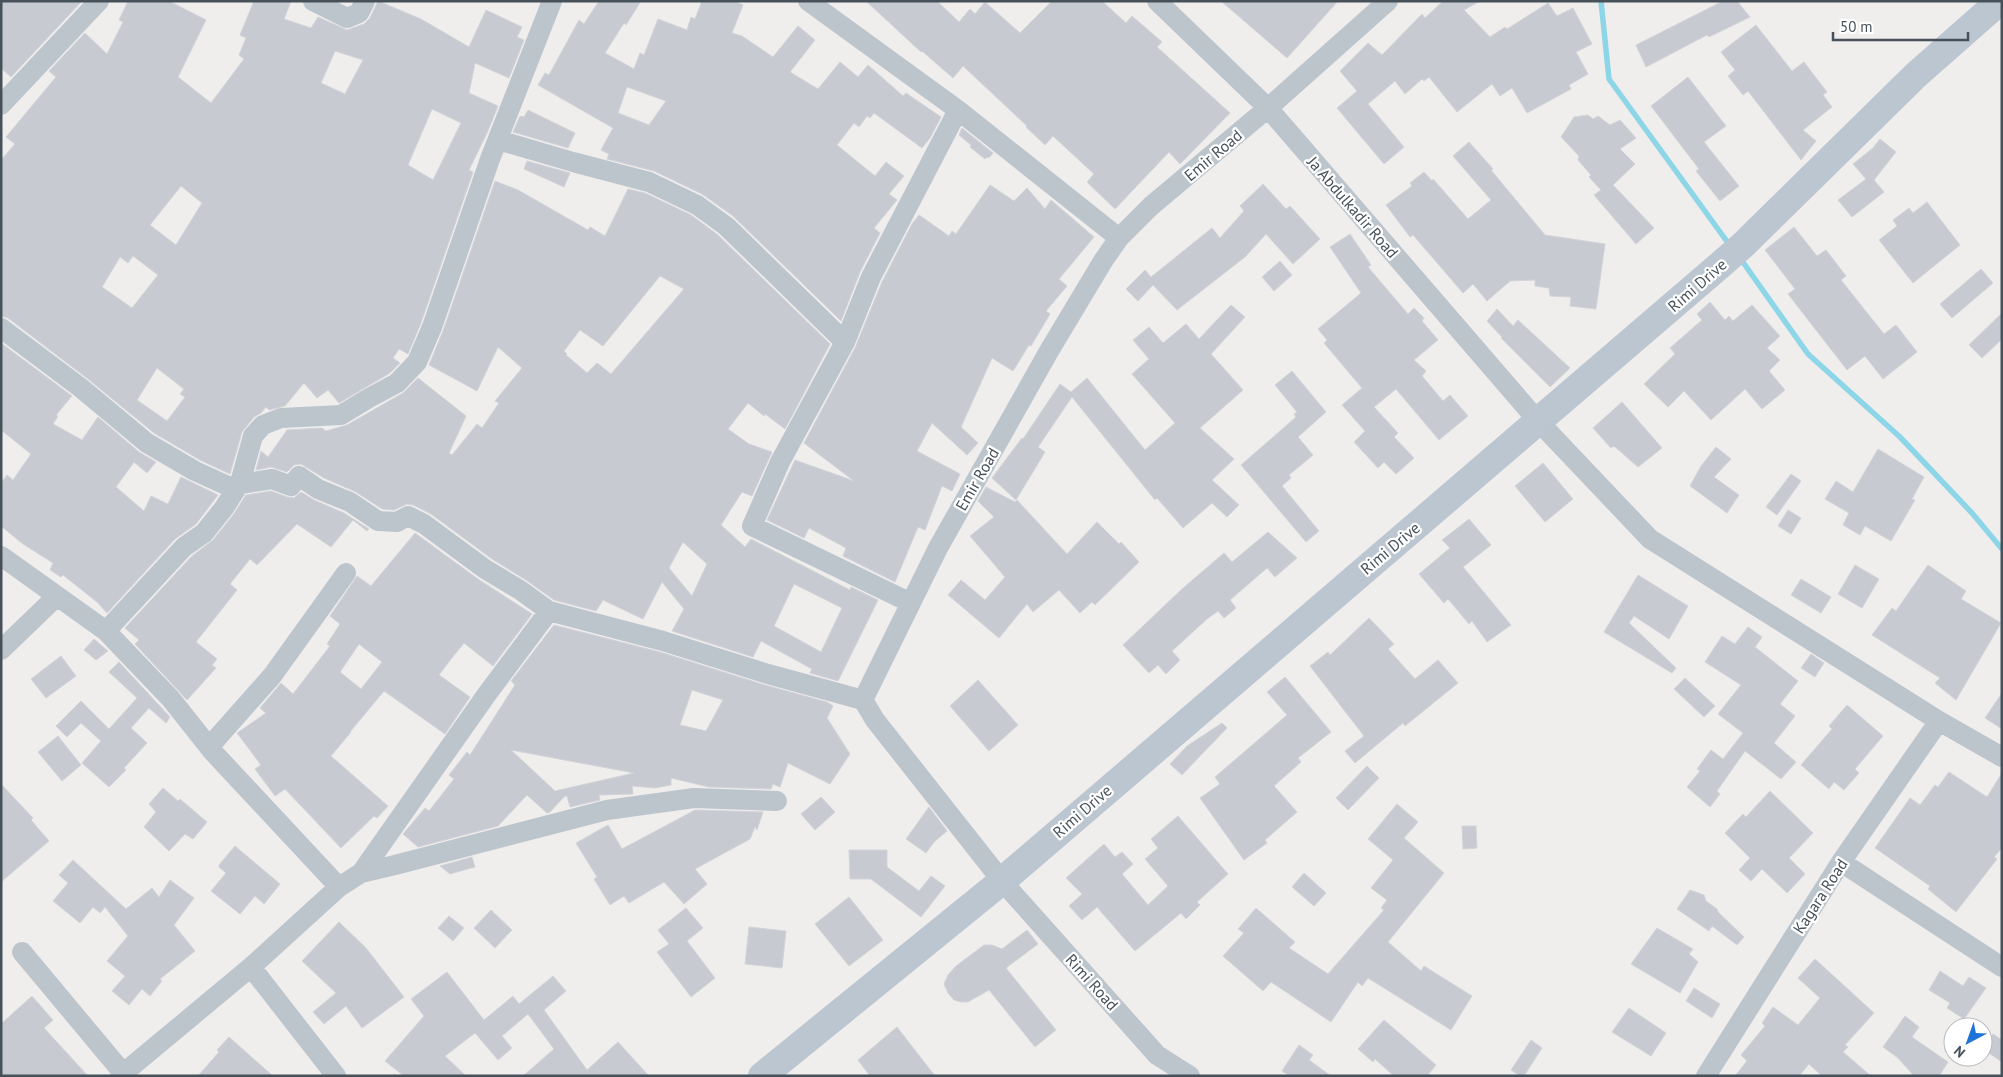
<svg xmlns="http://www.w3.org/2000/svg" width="2003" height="1077" viewBox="0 0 2003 1077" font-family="'PT Sans',sans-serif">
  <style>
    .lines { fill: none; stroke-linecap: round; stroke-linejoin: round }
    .stream { stroke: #8cd6e8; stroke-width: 5.5 }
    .building { fill: #c7cad0; stroke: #d2d4d9; fill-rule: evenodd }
    .street { stroke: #bcc5cc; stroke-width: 20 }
    .secondary { stroke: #bcc6d1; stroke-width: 28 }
    .labels { text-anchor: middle; stroke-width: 4.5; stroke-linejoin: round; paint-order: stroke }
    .street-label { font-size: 16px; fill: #46515a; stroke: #fff }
  </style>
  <rect width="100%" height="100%" fill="#f0eded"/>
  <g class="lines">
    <!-- stream -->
    <path class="stream" d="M1601 1 1609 79 1731 247
      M1740 258 1808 354 1900 437 1972 513 2002 549"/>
  </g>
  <!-- building -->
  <path class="building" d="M1 1H82L11 77 1 68Z
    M128 1H169L206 20 178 77 211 103 244 59 239 55 246 38 240 35 254 1H291L284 19 311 28 318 17 347 30 364 24 370 18 378 1 421 19 469 47 486 10 522 27 517 37 524 40 509 78 475 63 469 93 498 106 487 133 469 170 473 172 421 323 408 354 399 349 393 358 400 363 390 373 339 403 328 390 317 398 304 383 285 406 269 410 266 407 261 413 254 417 242 432 230 474 200 460 154 433 88 379 8 318 1 316V160L15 144 6 137 56 77 49 71 85 33 107 54 123 22 119 20ZM335 51 363 60 345 94 321 83ZM432 109 461 123 433 180 408 165ZM181 186 202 203 176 245 150 225ZM133 256 158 275 132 308 102 287 120 257 128 263ZM157 368 184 389 180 394 185 397 167 421 137 400Z
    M599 1H641L626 25 624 23 605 53 634 69 640 53 644 55 658 19 687 30 691 17 695 19 702 1H734L743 5 732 33 742 36 773 57 798 26 815 40 790 72 818 89 840 62 858 77 868 65 903 96 906 93 941 117 930 138 922 148 874 113 870 118 867 116 859 127 854 123 837 145 875 176 886 162 904 176 889 194 897 200 874 228 880 233 860 272 841 321 733 216 702 194 654 171 607 159 609 154 601 150 613 128 538 85 545 73 549 75 579 20 584 24ZM627 87 666 101 649 125 618 113Z
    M866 1H937L959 22 970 9 975 14 985 2 1020 33 1052 1H1102L1126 23 1132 16 1162 42 1157 47 1230 113 1180 164 1169 152 1115 209 1087 182 1094 174 1053 136 1045 145 1026 127 1027 126 963 66 953 78 922 51 921 52Z
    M1221 1H1338L1287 58Z
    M1443 1H1480L1464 10 1490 37 1505 27 1507 29 1548 3 1557 16 1573 8 1592 44 1576 52 1588 74 1569 85 1571 89 1527 113 1512 88 1500 96 1492 84 1457 112 1429 77 1424 81 1422 79 1405 94 1395 81 1368 104 1404 147 1384 164 1337 108 1357 91 1340 71 1368 43 1382 55 1422 14 1425 18Z
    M1723 1H1737L1750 17 1709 37 1707 35 1646 67 1636 45Z
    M1756 25 1792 71 1804 62 1827 92 1823 95 1832 107 1803 130 1816 141 1801 160 1748 91 1743 95 1728 76 1735 70 1721 52Z
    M1688 77 1726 126 1704 142 1739 186 1720 201 1696 171 1699 169 1651 106Z
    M528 110 575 133 568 148 513 132 520 116 524 117Z
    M1588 115 1593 119 1598 116 1610 125 1620 120 1636 138 1620 149 1635 164 1613 185 1654 228 1636 244 1594 195 1601 190 1589 177 1591 175 1578 160 1579 156 1561 137 1574 117Z
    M962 128 993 153 989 158 987 157 985 159 970 147 971 145 959 135Z
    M1880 139 1896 152 1874 180 1884 192 1852 217 1838 200 1866 179 1853 164 1873 148Z
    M1469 142 1493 169 1491 170 1545 235 1605 244 1596 309 1570 306 1571 297 1550 296 1549 288 1535 286V280L1510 281 1487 301 1473 284 1463 293 1413 235 1410 237 1386 205 1412 186 1410 183 1424 172 1432 181 1433 179 1468 219 1491 200 1453 156Z
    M527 161 570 173 564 187 524 169Z
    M495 181 518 190 588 230 590 227 605 236 628 189 645 193 691 215 718 235 830 344 785 429 765 414 764 416 748 403 728 429 749 444 772 452 752 496 742 492 721 525 745 547 751 539 850 590 851 587 878 600 838 681 810 673 812 669 761 641 753 657 675 632 672 631 684 609 662 582 643 619 603 600 596 611 554 600 526 580 492 559 431 514 413 505 407 504 394 510 382 509 356 492 324 478 301 464 294 465 287 472 271 467 256 470 261 451 268 457 287 430 322 428 326 431 347 425 403 393 418 378 466 416 449 453 452 455 477 424 482 428 499 403 495 401 522 368 498 347 477 391 429 365 443 331ZM660 276 684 289 611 374 597 363 587 373 566 355 567 354 564 351 580 330 603 346ZM683 542 707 564 692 596 669 568ZM794 584 842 608 821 652 774 626Z
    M1263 184 1286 209 1290 206 1320 239 1293 264 1266 234 1245 257 1177 310 1153 285 1138 301 1126 289 1145 270 1151 277 1212 228 1220 238 1244 211 1240 206Z
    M990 185 1014 201 1027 188 1045 209 1051 200 1094 237 1059 279 1067 286 1046 311 1050 314 1031 346 1029 345 1013 371 992 358 961 427 978 443 967 455 932 423 917 451 960 474 952 491 942 486 925 530 918 527 895 582 843 556 846 548 809 528 804 538 767 520 795 460 854 481 804 443 855 348 882 282 912 224 919 215 949 236 952 231 956 234Z
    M1927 202 1960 245 1913 283 1879 240 1897 226 1893 220 1909 208 1913 213Z
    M1794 227 1817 256 1826 250 1846 276 1841 280 1884 334 1896 325 1917 352 1883 379 1865 356 1847 370 1788 294 1795 289 1765 250Z
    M1350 234 1371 265 1368 267 1408 314 1414 308 1424 318 1422 321 1438 340 1414 360 1426 371 1422 376 1443 401 1450 395 1468 416 1439 440 1396 389 1374 407 1398 433 1394 437 1414 458 1396 474 1384 462 1378 468 1354 442 1365 431 1342 405 1362 388 1324 343 1327 340 1318 329 1361 293 1330 247Z
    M1280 261 1292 275 1274 291 1262 277Z
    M1981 269 1993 283 1952 318 1940 304Z
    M1710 302 1725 320 1729 316 1733 321 1752 305 1780 336 1767 348 1780 360 1769 371 1785 390 1762 409 1745 389 1711 420 1684 391 1668 407 1644 384 1675 354 1670 348 1702 320 1697 314Z
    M1231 305 1245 317 1211 354 1243 390 1200 428 1234 459 1212 480 1239 505 1227 517 1212 503 1183 528 1157 498 1155 500 1072 397 1038 447 1045 452 1016 500 992 478 1022 438 1023 439 1060 384 1071 392 1087 378 1145 450 1175 423 1132 374 1149 359 1133 340 1149 327 1163 343 1186 324 1199 339Z
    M1497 309 1513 326 1518 320 1570 368 1550 387 1501 338 1502 337 1487 321Z
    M2002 313V339L1982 358 1969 345Z
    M1 343 72 396 56 415 58 416 53 424 82 440 98 417 139 452 156 462 147 473 134 462 116 487 144 511 151 496 168 504 181 477 218 495 196 524 175 539 107 613 97 602 63 575 61 577 50 570 53 563 23 544 1 526V483L7 475 13 480 31 454 1 430Z
    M1292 371 1326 412 1298 437 1313 455 1289 475 1291 478 1282 486 1319 531 1306 542 1241 465 1296 417 1294 414 1297 412 1275 385Z
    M1622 402 1662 448 1638 467 1614 446 1611 448 1593 428Z
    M1716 447 1731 459 1714 477 1739 495 1727 513 1690 486 1701 466Z
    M1878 449 1924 477 1912 499 1915 500 1891 541 1865 526 1860 535 1843 525 1849 513 1825 499 1836 481 1853 492Z
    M1543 463 1573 499 1545 522 1515 486Z
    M1791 474 1801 481 1777 515 1766 507Z
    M986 487 1015 502 1017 500 1067 554 1097 522 1119 544 1121 542 1139 562 1095 605 1092 602 1080 613 1059 590 1033 612 1027 604 999 638 948 595 961 580 985 600 1005 577 970 536 994 517 978 501Z
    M271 491 287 497 294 498 301 492 314 500 344 513 369 529 367 531 353 520 331 547 297 524 257 565 250 559 230 584 237 590 196 642 217 659 212 665 216 668 187 700 135 644 139 640 125 628 192 556 213 540 233 515 246 495Z
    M1788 510 1801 518 1791 534 1778 526Z
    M1469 519 1491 545 1463 567 1511 625 1487 642 1472 621 1469 624 1448 599 1444 603 1419 574 1450 548 1442 540Z
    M1268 532 1297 558 1275 577 1267 568 1230 600 1236 608 1224 618 1218 611 1207 619 1172 651 1180 660 1166 674 1158 665 1149 673 1123 645 1182 589 1224 553 1232 562Z
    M415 533 478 579 532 614 493 666 464 643 451 659 439 675 470 697 445 734 384 691 350 732H351L331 756 388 806 377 818 374 816 341 848 285 789 275 796 255 769 261 765 237 733 266 713 260 708 281 683 293 694 330 646 327 644 340 624 330 616 357 576 371 586ZM359 644 382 662 361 689 340 672Z
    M1855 565 1879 579 1862 608 1838 594Z
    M1928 565 1966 591 1961 599 2001 623 1956 700 1935 683 1940 678 1872 635 1892 608 1896 611Z
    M1638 575 1688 606 1669 639 1634 616 1629 623 1676 668 1672 673 1604 632Z
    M1801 579 1831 597 1821 613 1791 595Z
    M1369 618 1394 644 1388 649 1415 679 1438 660 1458 683 1405 726 1403 723 1355 763 1345 751 1364 736 1310 666 1328 652 1330 655Z
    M554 625 660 652 765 685 827 702 833 706 827 718 850 754 830 784 788 763 780 787 773 784 771 789 709 787 671 778V785L655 788 632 786 633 794 599 795 600 800 570 807 567 796H565L550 812 547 813 527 795 498 826 418 847 403 834 425 808 429 811 454 779 449 775 467 752 470 755 515 685 511 681ZM692 690 723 700 706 731 680 725ZM511 750 634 773 555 791Z
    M1748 627 1762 637 1755 647 1798 681 1780 704 1795 716 1774 743 1796 762 1781 779 1745 751 1717 791 1720 794 1710 807 1687 787 1700 771 1697 769 1711 750 1723 759 1743 733 1718 714 1741 685 1705 662 1722 636 1735 644Z
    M94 639 108 651 96 660 84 650Z
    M1811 654 1824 663 1815 677 1801 668Z
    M61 656 76 676 46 698 31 679Z
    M119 662 170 717 166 723 149 708 131 728 147 743 124 768 126 770 109 787 82 763 101 741 81 723 67 737 56 726 81 701 109 729 137 698 109 672Z
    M1285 677 1331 732 1298 758 1301 762 1274 786 1297 812 1265 840 1267 843 1244 860 1200 798 1220 784 1215 777 1287 715 1267 692Z
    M1685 678 1715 706 1704 717 1674 689Z
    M978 680 1018 725 989 751 950 706Z
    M2002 693V729L1985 718Z
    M1847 705 1883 736 1855 769 1859 773 1844 790 1834 782 1829 789 1801 765 1832 729 1829 726Z
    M1222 723 1227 728 1182 775 1170 764 1187 746Z
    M58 736 81 765 62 781 38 752Z
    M1367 766 1379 778 1348 810 1336 798Z
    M1949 772 1987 797 2002 773V848L1994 857 1997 859 1956 912 1928 889 1930 886 1875 848 1910 798 1920 805 1935 785 1938 787Z
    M1 784 33 818 31 820 49 841 1 882Z
    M163 788 178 801 180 799 207 822 193 839 185 834 169 851 144 827 156 812 149 804Z
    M1770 791 1813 833 1789 858 1805 874 1787 893 1762 869 1751 881 1739 870 1750 858 1725 833 1743 814 1746 817Z
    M821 797 835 812 815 830 801 814Z
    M1397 804 1418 822 1404 838 1444 873 1388 942 1421 971 1424 966 1472 996 1451 1030 1368 978 1362 986 1358 982 1331 1022 1271 982 1263 991 1223 956 1244 933 1238 929 1256 908 1295 942 1289 948 1328 974 1384 910 1381 908 1387 900 1371 888 1393 860 1368 839Z
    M929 807 947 831 934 842 926 853 906 839Z
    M695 810 763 812 757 830 755 827 750 839 695 869 707 884 684 904 664 882 629 903 624 896 610 905 594 879 597 877 576 843 608 825 622 849Z
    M1178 816 1228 874 1197 902 1200 905 1186 919 1181 913 1135 951 1097 907 1082 920 1069 906 1082 894 1066 878 1104 844 1115 857 1122 852 1133 864 1122 874 1148 905 1168 886 1145 859 1158 848 1151 839Z
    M1462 826H1476L1477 848 1463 849Z
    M235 846 280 884 264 904 255 896 240 914 211 891 226 873 219 867V865Z
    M849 850H887V867L919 891 931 876 945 886 921 917 871 879H850Z
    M472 857 475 867 450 874 440 866Z
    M73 860 126 909 152 888 159 897 170 880 194 898 174 925 195 951 160 979 162 981 150 996 142 989 129 1005 112 991 125 976 107 961 128 936 105 907 100 913 93 907 80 923 53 901 68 883 59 875Z
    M1304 873 1326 893 1314 906 1292 887Z
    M1690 890 1704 895 1706 901 1717 909 1718 912 1744 937 1737 945 1712 926 1709 931 1677 909Z
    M849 897 883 940 849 966 815 924Z
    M686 908 703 928 687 941 715 978 691 997 657 952 669 944 658 930Z
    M491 910 512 930 495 948 474 928Z
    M449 916 464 928 453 941 438 928Z
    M339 922 366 948 404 997 362 1028 346 1006 324 1024 313 1012 336 993 302 961Z
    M749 927 786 931 782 968 745 964Z
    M1657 928 1693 949 1689 954 1698 962 1680 993 1631 964Z
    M1027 930 1038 944 1006 968 1056 1030 1035 1047 989 990 968 1002H961L954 1000 948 993 944 984 948 975 956 966 984 945H992L1002 949Z
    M1815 959 1874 1013 1845 1045 1848 1047 1843 1052 1871 1076H1822L1809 1064 1799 1076H1735L1747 1061 1741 1055 1765 1026 1762 1023 1773 1007 1798 1025 1820 998 1798 978Z
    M1940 971 1963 986 1969 977 1986 988 1964 1019 1947 1008 1950 1003 1929 990Z
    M447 972 484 1020 513 996 519 1004 553 976 566 991 544 1010 587 1070 618 1042 649 1076H523L554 1049 528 1014 502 1036 512 1048 498 1060 475 1033 445 1056 466 1076H404L385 1061 424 1016 411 999Z
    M1694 988 1720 1004 1712 1018 1686 1001Z
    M32 996 53 1020 44 1028 88 1076H1V1024Z
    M1629 1008 1666 1033 1651 1056 1612 1032Z
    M1905 1016 1919 1027 1912 1037 1948 1062 1939 1076H1914L1898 1058 1883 1047Z
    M1384 1020 1436 1065 1427 1076H1394L1375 1059 1373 1062 1358 1049Z
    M897 1027 935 1076H870L858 1060Z
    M1993 1034 2002 1040V1062L1983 1049Z
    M229 1037 273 1076H198L219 1052 217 1050Z
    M1531 1040 1542 1048 1524 1076H1520L1511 1070Z
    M1299 1045 1313 1055 1309 1060 1331 1076H1290L1282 1071Z"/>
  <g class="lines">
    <!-- street -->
    <path class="street" d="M313 1 347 18 359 13 365 1
      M808 1 958 110 1119 238
      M1157 1 1268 108 1538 421 1650 539 1939 721 2002 757
      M1 105 99 1
      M498 140 573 162 649 182 697 205 726 226 845 342
      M1 328 81 388 147 443 195 471 228 486 272 479 291 486 299 476 318 489 350 502 378 521 397 522 408 516 424 524 485 569 520 590 549 611 663 641 768 674 863 700
      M1 556 106 631 171 699 213 752 339 887
      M911 603 752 526 780 462 845 342 871 277 958 110
      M106 631 184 547 204 533 224 508 240 483 253 436 263 425 281 418 341 415 369 398 397 383 417 362 432 327 490 159 552 1
      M1 650 56 597
      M209 747 272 676 346 573
      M1841 862 2002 967
      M361 873 487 694 549 611
      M22 952 123 1073
      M251 967 336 1076
      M120 1076 251 967 339 887 361 873 395 865 607 810 694 798 777 801
      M1190 1076 1157 1055 1002 881 875 720 863 700 938 548 1049 351 1103 261 1119 238 1151 206 1268 108 1388 1
      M1706 1076 1841 862 1939 721"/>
    <!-- secondary -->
    <path class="secondary" d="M762 1076 1002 881 1719 266 1743 245 1916 75 2000 1"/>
  </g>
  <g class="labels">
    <!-- street labels -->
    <g class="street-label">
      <text transform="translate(1213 155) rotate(-40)" y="6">Emir Road</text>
      <text transform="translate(1353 207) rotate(49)" y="6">Ja Abdulkadir Road</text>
      <text transform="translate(1697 285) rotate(-41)" y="6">Rimi Drive</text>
      <text transform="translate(977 479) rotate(-60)" y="6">Emir Road</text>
      <text transform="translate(1390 548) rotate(-40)" y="6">Rimi Drive</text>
      <text transform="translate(1082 811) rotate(-41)" y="6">Rimi Drive</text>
      <text transform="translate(1820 896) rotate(-57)" y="6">Kagara Road</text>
      <text transform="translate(1092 982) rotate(48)" y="6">Rimi Road</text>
    </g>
  </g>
  <!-- border -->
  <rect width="2003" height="1077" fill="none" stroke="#46515a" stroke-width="5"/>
  <!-- north arrow -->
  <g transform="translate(1968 1042) rotate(221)"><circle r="24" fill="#ffffff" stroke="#b5b9bd"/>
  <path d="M0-4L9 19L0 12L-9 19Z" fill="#2073d7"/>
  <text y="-8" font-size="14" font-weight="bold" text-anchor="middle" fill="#46515a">N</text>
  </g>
  <!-- scale -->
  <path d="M1833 32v8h135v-8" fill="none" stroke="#46515a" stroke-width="2.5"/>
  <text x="1840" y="32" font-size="15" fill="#46515a" stroke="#ffffff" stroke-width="4" paint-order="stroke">50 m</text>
</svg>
